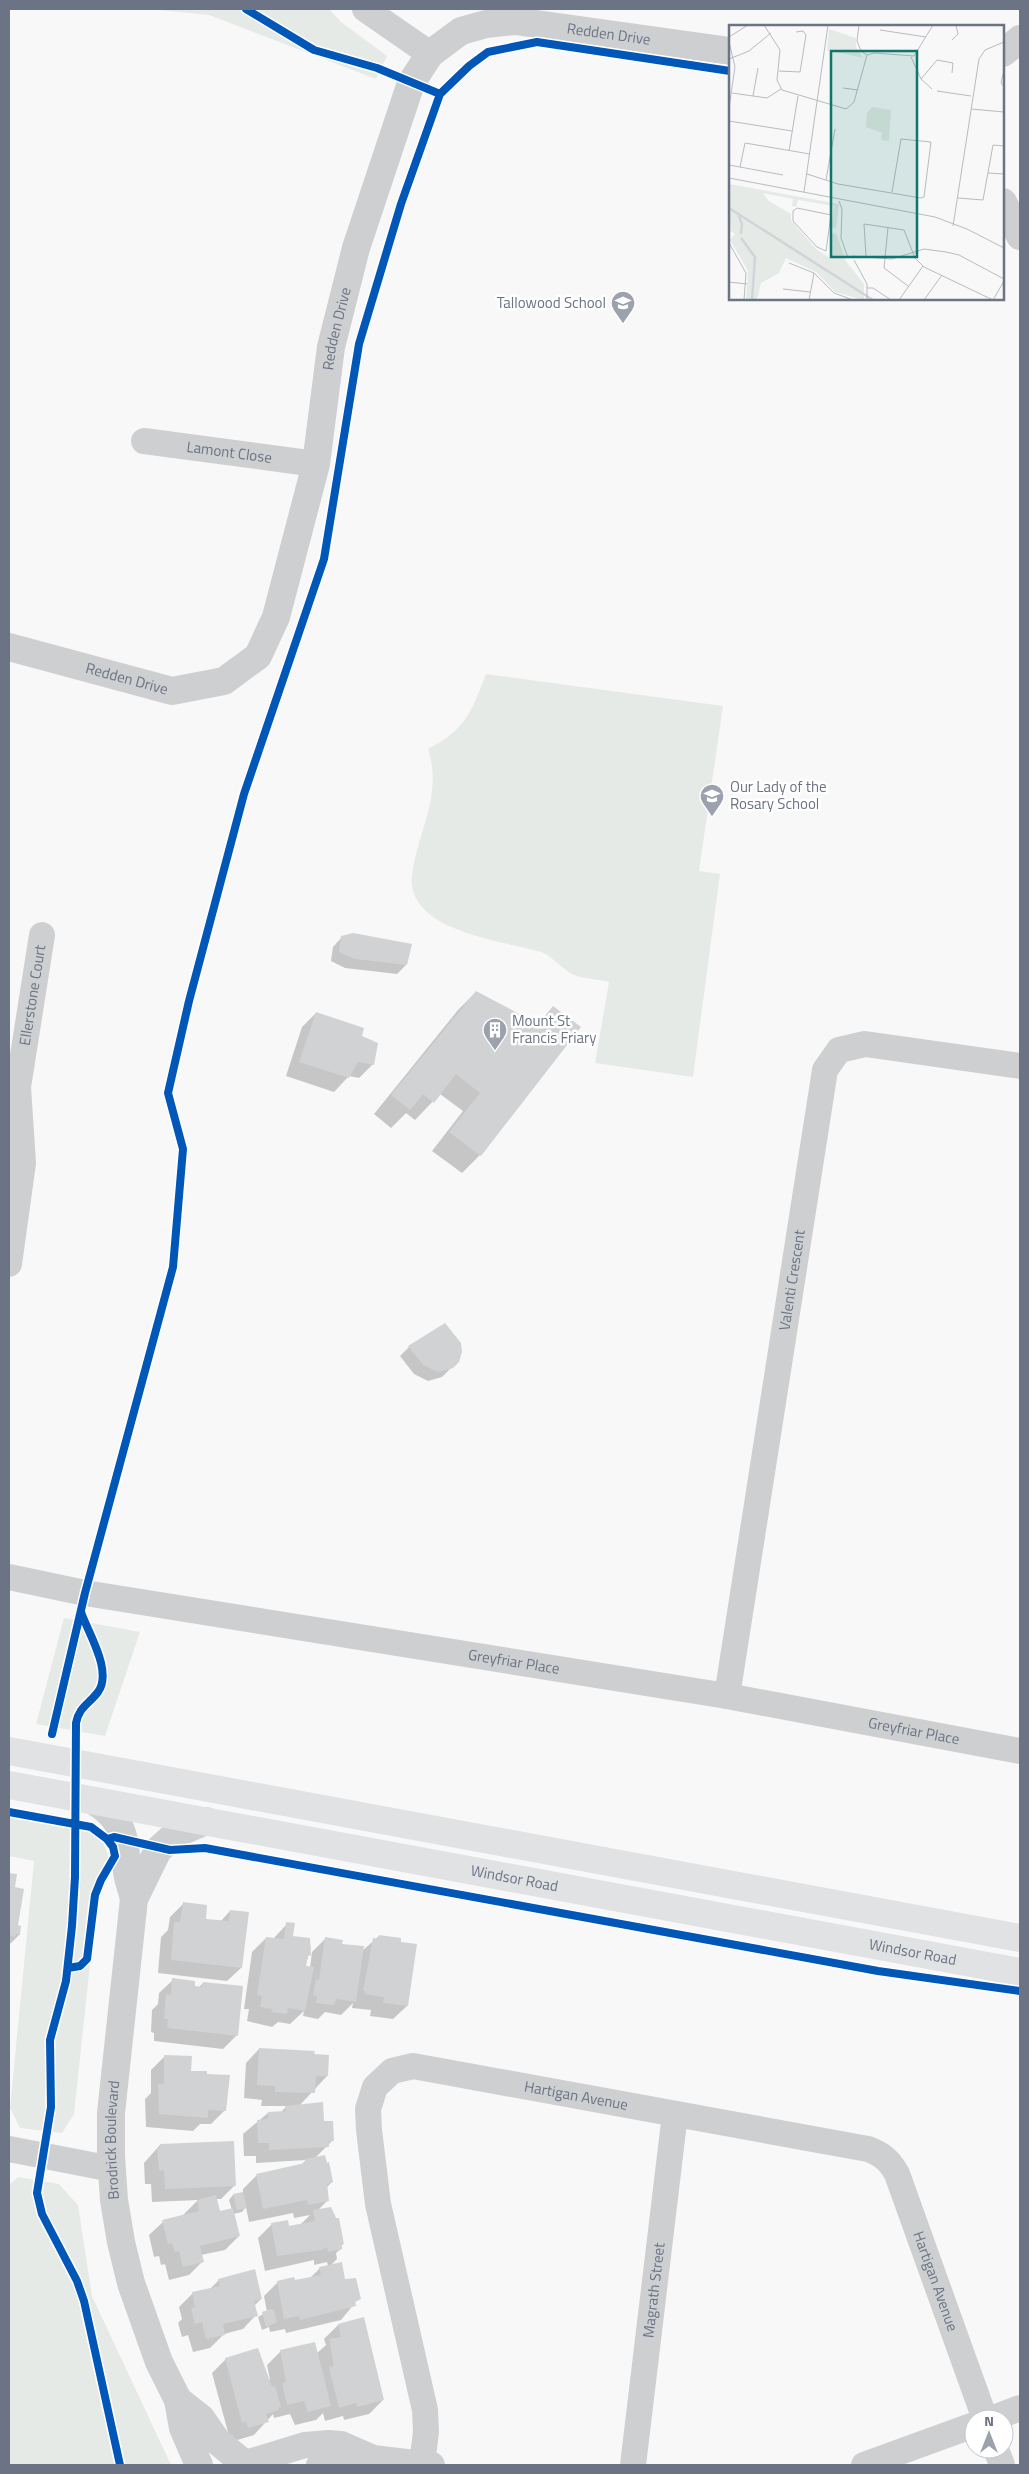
<svg xmlns="http://www.w3.org/2000/svg" width="1029" height="2474" viewBox="0 0 1029 2474" font-family="'Titillium Web',sans-serif">
  <style>
    .green { fill: #e6eae6 }
    .shadow { fill: #0003 }
    .building { fill: #d1d2d3 }
    .lines { fill: none; stroke-linecap: round; stroke-linejoin: round }
    .minor { stroke: #cecfd1; stroke-width: 26 }
    .tertiary { stroke: #cecfd1; stroke-width: 28 }
    .primary { stroke: #e1e2e3; stroke-width: 28 }
    .cycleway-casing { stroke: #fff; stroke-width: 11 }
    .cycleway { stroke: #0057b8; stroke-width: 8 }
    .labels { text-anchor: middle; stroke-width: 5; stroke-linejoin: round; paint-order: stroke }
    .street-label { font-size: 15px; fill: #6b7385; stroke: #fff }
    .poi-label { font-size: 15px; fill: #6b7385; stroke: #fff; text-anchor: start }
    .inset-river { fill: none; stroke: #d1d4d9; stroke-width: 2.5 }
    .inset-road { fill: none; stroke: #b8bbc3; stroke-width: 1 }
    .view { fill: #0f766e; fill-opacity: 0.15; stroke: #0f766e; stroke-width: 2.5 }
    .inset-edge { fill: none; stroke: #6b7385; stroke-width: 2.5 }
  </style>
  <rect width="100%" height="100%" fill="#f8f8f8"/>
  <!-- green -->
  <path class="green" d="M149 9H329L341 22 387 56 376 79 209 15Z
    M486 674 723 706 699 871 720 874 693 1077 595 1063 609 982C598 979 582 979 572 974 561 968 552 956 541 952 503 941 405 931 412 875 418 830 443 796 428 749 466 729 471 713 486 674Z
    M64 1618 140 1632 105 1736 36 1724Z
    M9 1816 86 1831 103 1842 109 1857 100 1871 74 2114 62 2133 20 2128 10 2108 34 1861 9 1856Z
    M18 2177 59 2184 78 2205 92 2296 171 2465H9V2185Z"/>
  <!-- shadow -->
  <path class="shadow" d="M342 937 406 965 397 974 345 968 331 961 333 947Z
    M476 992 537 1025 553 1008 579 1027 480 1155 462 1173 432 1151 463 1111 440 1094 415 1120 406 1113 391 1128 374 1114 458 1010Z
    M316 1013 361 1037 373 1064 359 1078 349 1076 334 1092 286 1076 302 1027Z
    M444 1325 458 1361 442 1377 428 1381 414 1374 400 1356 409 1347Z
    M9 1874 16 1875 13 1888 19 1935 10 1944Z
    M183 1904 204 1920 220 1922 230 1911 241 1968 227 1981 158 1973 161 1937 168 1930 170 1917Z
    M287 1924 292 1937 311 1947 305 1967 310 1968 312 1952 326 1938 362 1951 379 1936 407 2006 393 2019 370 2016 371 2010 352 2008 353 2003 341 2015 325 2012 318 2019 303 2016 304 2011 290 2024 278 2022 272 2027 247 2021 249 2009H244L252 1952 266 1938 273 1939Z
    M173 1980 193 1988H198L203 1983 236 2036 223 2049 154 2041V2033L151 2032 152 2010 158 2004 159 1993Z
    M259 2049 327 2076 300 2105 323 2122 333 2140 315 2158 332 2182 327 2187 328 2200 317 2211 334 2213 341 2249 336 2253 337 2259 330 2266 359 2298 341 2320 286 2333 285 2329 270 2332 269 2327 262 2330 258 2317 267 2312 264 2296 278 2282H294L310 2278 320 2268 328 2266 327 2262 314 2265V2260L265 2271 258 2238 272 2224 288 2227 300 2225 310 2215 294 2218 293 2213 249 2222 246 2207 242 2212 233 2214 239 2236 225 2250 201 2255 203 2261 189 2275 169 2280 165 2264 161 2265 159 2256 154 2257 149 2235 163 2222 183 2215 198 2200 152 2202 151 2184H145L144 2163 160 2145 235 2185 221 2199H216L220 2213 232 2210 229 2200 233 2195 243 2193V2189L256 2176 301 2165 306 2160 256 2163V2156H244L243 2134 268 2113H280L287 2106H261L262 2100 244 2098 246 2063Z
    M165 2056 190 2072 225 2110 211 2124H200L193 2131 146 2127 145 2099 151 2093V2070Z
    M219 2280 261 2299 254 2306 256 2315 243 2329 224 2334 210 2348 193 2352 188 2335 182 2337 178 2323 182 2319 179 2307 193 2293 210 2289Z
    M363 2319 383 2400 369 2414 344 2420 343 2416 325 2421 323 2413 316 2420 295 2425 290 2414 274 2418 273 2414 254 2435 234 2441 232 2435 229 2436 212 2373 226 2359 270 2380 267 2365 281 2351 316 2354 326 2345 324 2339 338 2325Z"/>
  <!-- building -->
  <path class="building" d="M353 933 412 944 407 965 355 959 339 952 341 936Z
    M476 991 538 1024 553 1006 581 1027 481 1156 449 1132 480 1093 456 1074 434 1103 423 1094 410 1110 391 1095Z
    M316 1012 364 1028 362 1036 378 1043 374 1065 358 1062 349 1078 299 1062Z
    M445 1323 461 1343 462 1352 459 1362 453 1368 438 1372 423 1365 408 1346Z
    M9 1873 17 1874 15 1887 24 1889 18 1925 21 1926 20 1935 16 1934 15 1937 9 1935Z
    M183 1902 207 1905 206 1919 229 1921 230 1910 249 1912 242 1968 171 1960 174 1922H180Z
    M286 1922 295 1923 293 1936 310 1938 311 1956 308 1955 306 1966 314 1967 305 2011 288 2008 287 2014 271 2012 272 2009 260 2007 262 1996 257 1995 266 1937 284 1939Z
    M379 1935 401 1938V1942L417 1944 408 2006 383 2003 384 1997 365 1994V1991H363L373 1938 378 1939Z
    M325 1937 343 1940 342 1944 364 1946 356 2002 337 1999 333 2005 316 2003 317 1996H313L316 1979 319 1980Z
    M172 1978 195 1981V1986L202 1987 203 1982 243 1986 238 2036 167 2028 168 2019H164L166 1994 171 1995Z
    M259 2048 315 2051 314 2054 329 2055 328 2076H316L315 2093 275 2092V2086L257 2085Z
    M164 2055 192 2056 191 2071H207V2074L230 2075 226 2111 208 2110V2118L159 2114 158 2084H164Z
    M323 2102 324 2121H333L334 2141H329V2147L269 2150V2143H258L257 2120 268 2119V2112L286 2111 285 2106Z
    M234 2141 236 2186 165 2189 164 2170 159 2171 157 2148H160V2144Z
    M325 2155 327 2163 329 2162 333 2182 327 2184 329 2201 308 2205 307 2200 263 2209 256 2174 305 2163V2159Z
    M243 2192 247 2208 237 2210 233 2194Z
    M216 2195 220 2211 233 2208 240 2236 200 2246 204 2262 183 2267 179 2251 175 2252 172 2243 168 2244 162 2220 199 2211 197 2200Z
    M331 2207 336 2218H339L344 2244 342 2245V2249L328 2252 327 2247 321 2250 277 2256 271 2223 288 2220 289 2226 315 2221 313 2210Z
    M342 2262 345 2279 356 2278 361 2299 355 2302 356 2306 300 2320 299 2316 284 2319 277 2281 294 2277 295 2280 321 2275 319 2267Z
    M255 2269 262 2299 254 2301 258 2316 223 2324 225 2335 206 2339 202 2322 195 2324 191 2308 195 2307 192 2292 220 2286 218 2279Z
    M271 2309 274 2310 277 2322 266 2327 262 2312Z
    M364 2317 384 2400 357 2407 356 2403 339 2408 329 2367 334 2366 329 2339 341 2337 338 2324Z
    M315 2342 331 2406 308 2412 304 2401 287 2405 282 2383 286 2382 280 2350Z
    M258 2348 272 2387 275 2386 281 2407 278 2408 279 2410 266 2414 269 2422 248 2428 246 2422 242 2423 225 2358Z"/>
  <g class="lines">
    <!-- minor -->
    <g class="minor">
      <path d="M365 9 430 54"/>
      <path id="s1" d="M144 441 316 464"/>
      <path id="s2" d="M9 1264 23 1163 18 1087 42 935"/>
      <path id="s3" d="M9 1577 85 1593 727 1696 1020 1751"/>
      <path id="s4" d="M727 1696 825 1070 839 1050 865 1044 1020 1066"/>
      <path d="M9 2149 112 2169"/>
      <path d="M991 2419 1020 2408"/>
      <path d="M996 2449 1002 2465"/>
      <path d="M249 2462 305 2445 329 2443 341 2444 373 2458 432 2465"/>
      <path id="s5" d="M422 2464 426 2432 425 2410 378 2204 369 2130 368 2109 375 2087 392 2071 413 2066 868 2149C882 2154 890 2161 897 2174L985 2419"/>
      <path d="M319 2465 341 2464 373 2458"/>
      <path id="s6" d="M633 2465 675 2114"/>
      <path d="M864 2465 974 2425"/>
    </g>
    <!-- tertiary -->
    <g class="tertiary">
      <path d="M1003 53 1020 39"/>
      <path d="M1003 202 1020 236"/>
      <path id="s7" d="M9 647 172 691 224 681 258 656 276 617 316 464 331 347 356 248 411 83 430 54 461 31 486 24 515 21 730 51"/>
      <path d="M94 1801C125 1820 125 1839 127 1872 128 1880 132 1890 134 1899"/>
      <path d="M178 2400 201 2418 217 2441 240 2460"/>
      <path id="s8" d="M199 2465 183 2428 178 2400 159 2362 131 2283 121 2242 114 2200 111 2156V2113L134 1899 158 1850 176 1834 206 1821"/>
    </g>
    <!-- primary -->
    <g class="primary">
      <path d="M9 1751 1020 1938"/>
      <path id="s9" d="M9 1785 1020 1972"/>
    </g>
    <defs>
      <path id="cycleway" d="M246 9 314 50 377 68 440 94
        M81 1612C88 1633 113 1671 98 1692 89 1704 79 1707 76 1723L75 1877 72 1926 66 1981 50 2040 51 2107 37 2193 42 2214 77 2281 84 2301 120 2465
        M52 1734 85 1593 173 1267 183 1149 168 1093 189 1001 244 794 324 559 359 344 401 204 440 94 469 66 488 52 537 42 730 71
        M9 1812 91 1827 107 1839 114 1837 170 1850 205 1848 878 1971 1020 1991
        M68 1968 80 1966 87 1959 95 1895 101 1880 115 1856 113 1847 107 1839"/>
    </defs>
    <!-- cycleway casing -->
    <use href="#cycleway" class="cycleway-casing"/>
    <!-- cycleway -->
    <use href="#cycleway" class="cycleway"/>
  </g>
  <!-- icons -->
  <defs>
    <symbol id="school-pin" viewBox="-11 -11 22 30"><path d="M0 17L-7.5 6A9.5 9.5 0 1 1 7.5 6Z" fill="#9ca2ad" stroke="#fff"/><path d="M0-5L7-2L0 1L-7-2ZM-4 1L0 2.5L4 1V4Q0 6-4 4Z" fill="#fff"/></symbol>
    <symbol id="building-pin" viewBox="-11 -11 22 30"><path d="M0 17L-7.5 6A9.5 9.5 0 1 1 7.5 6Z" fill="#9ca2ad" stroke="#fff"/><path d="M-4-6H4V6H1V3H-1V6H-4ZM-2.5-4.3h1.7v1.8h-1.7ZM.8-4.3h1.7v1.8H.8ZM-2.5-1h1.7V.8h-1.7ZM.8-1h1.7V.8H.8Z" fill="#fff"/></symbol>
  </defs>
  <g fill-rule="evenodd">
    <use href="#school-pin" x="609" y="289" width="28" height="38"/>
    <use href="#school-pin" x="698" y="782" width="28" height="38"/>
    <use href="#building-pin" x="481" y="1016" width="28" height="38"/>
  </g>
  <g class="labels">
    <!-- street labels -->
    <g class="street-label">
      <text dy="5" stroke="none"><textPath href="#s7" startOffset="1082">Redden Drive</textPath></text>
      <text dy="5" stroke="none"><textPath href="#s7" startOffset="602">Redden Drive</textPath></text>
      <text dy="5" stroke="none"><textPath href="#s1" startOffset="86">Lamont Close</textPath></text>
      <text dy="5" stroke="none"><textPath href="#s7" startOffset="122">Redden Drive</textPath></text>
      <text dy="5" stroke="none"><textPath href="#s2" startOffset="271">Ellerstone Court</textPath></text>
      <text dy="5" stroke="none"><textPath href="#s4" startOffset="421">Valenti Crescent</textPath></text>
      <text dy="5" stroke="none"><textPath href="#s3" startOffset="512">Greyfriar Place</textPath></text>
      <text dy="5" stroke="none"><textPath href="#s3" startOffset="918">Greyfriar Place</textPath></text>
      <text dy="5" stroke="none"><textPath href="#s9" startOffset="514">Windsor Road</textPath></text>
      <text dy="5" stroke="none"><textPath href="#s9" startOffset="919">Windsor Road</textPath></text>
      <text dy="5" stroke="none"><textPath href="#s5" startOffset="595">Hartigan Avenue</textPath></text>
      <text dy="5" stroke="none"><textPath href="#s8" startOffset="340">Brodrick Boulevard</textPath></text>
      <text dy="5" stroke="none"><textPath href="#s5" startOffset="1045">Hartigan Avenue</textPath></text>
      <text dy="5" stroke="none"><textPath href="#s6" startOffset="176">Magrath Street</textPath></text>
    </g>
    <!-- poi labels -->
    <g class="poi-label">
      <text x="606" y="308" text-anchor="end">Tallowood School</text>
      <text x="730" y="792">Our Lady of the<tspan x="730" dy="17">Rosary School</tspan></text>
      <text x="512" y="1026">Mount St<tspan x="512" dy="17">Francis Friary</tspan></text>
    </g>
  </g>
  <!-- overview -->
  <g transform="translate(729 25)">
    <rect width="275" height="275" fill="#f8f8f8"/>
    <path d="M100 4 127 13V22L134 33 98 25ZM143 82 162 85 160 116 152 115 153 108 137 102 138 88ZM0 159 110 179 107 204 103 202 105 181 69 175 67 182 63 181 64 174 34 168 40 176 62 189V195L87 224 101 233 102 209 107 208 117 236 135 259V275L106 267 87 247 57 233 50 248 32 258 28 275H17L19 246 1 215 6 209 0 205Z" fill="#e6eae6"/>
    <path class="inset-river" d="M0 183 144 275M10 191 13 199 12 209M12 213 26 232 23 275"/>
    <path class="inset-road" d="M35 0 51 25 48 55 53 65 117 84 125 77 138 30 145 28 185 31 204 0M130 0 128 16 132 26 138 30M151 5 197 12M0 12 19 0M223 15 229 9 227 0M0 17 6 42 0 83M182 32 192 54 203 64M0 34 20 26 42 8M275 45 272 58 275 62M50 46 71 47 77 10 74 6 67 7M192 54 208 35 224 38 223 48M114 63 129 65M208 66 242 71M3 68 38 73 52 64M24 71 29 43M242 84 275 87M0 96 63 106M60 126 69 71M0 140 54 150M11 142 16 118 81 129M259 148 275 149M78 149 109 159 192 173 195 172 202 117 172 114 163 167M0 153 206 192 238 204 275 223M97 155 106 104M75 167 99 0M229 173 254 175 264 120 275 121M110 176 113 184 112 213 119 233M68 183 102 190 97 226 88 222 64 196V186ZM224 201 250 34 256 25 275 17M159 202 155 243 179 261M0 218 17 248 15 275M123 231 163 234 195 224 217 227 230 230 275 254M137 231 135 199 175 205 186 233 195 242 264 275M125 235 138 259V275M60 238 85 248 105 268 124 275M0 257 18 259M138 263H144L162 275M54 264 81 267M80 275 85 248M170 275 194 241M195 275 213 250M264 275 275 256"/>
    <path class="view" d="M102 26H188V232H102Z"/>
    <rect width="275" height="275" class="inset-edge"/>
  </g>
  <!-- border -->
  <rect width="1029" height="2474" fill="none" stroke="#6b7385" stroke-width="20"/>
  <!-- north arrow -->
  <g transform="translate(989 2434)"><circle r="24" fill="#ffffff" stroke="#c4c7ce"/>
  <path d="M0-4L9 19L0 12L-9 19Z" fill="#9ca2ad"/>
  <text y="-8" font-size="14" font-weight="bold" text-anchor="middle" fill="#6b7385">N</text>
  </g>
</svg>
